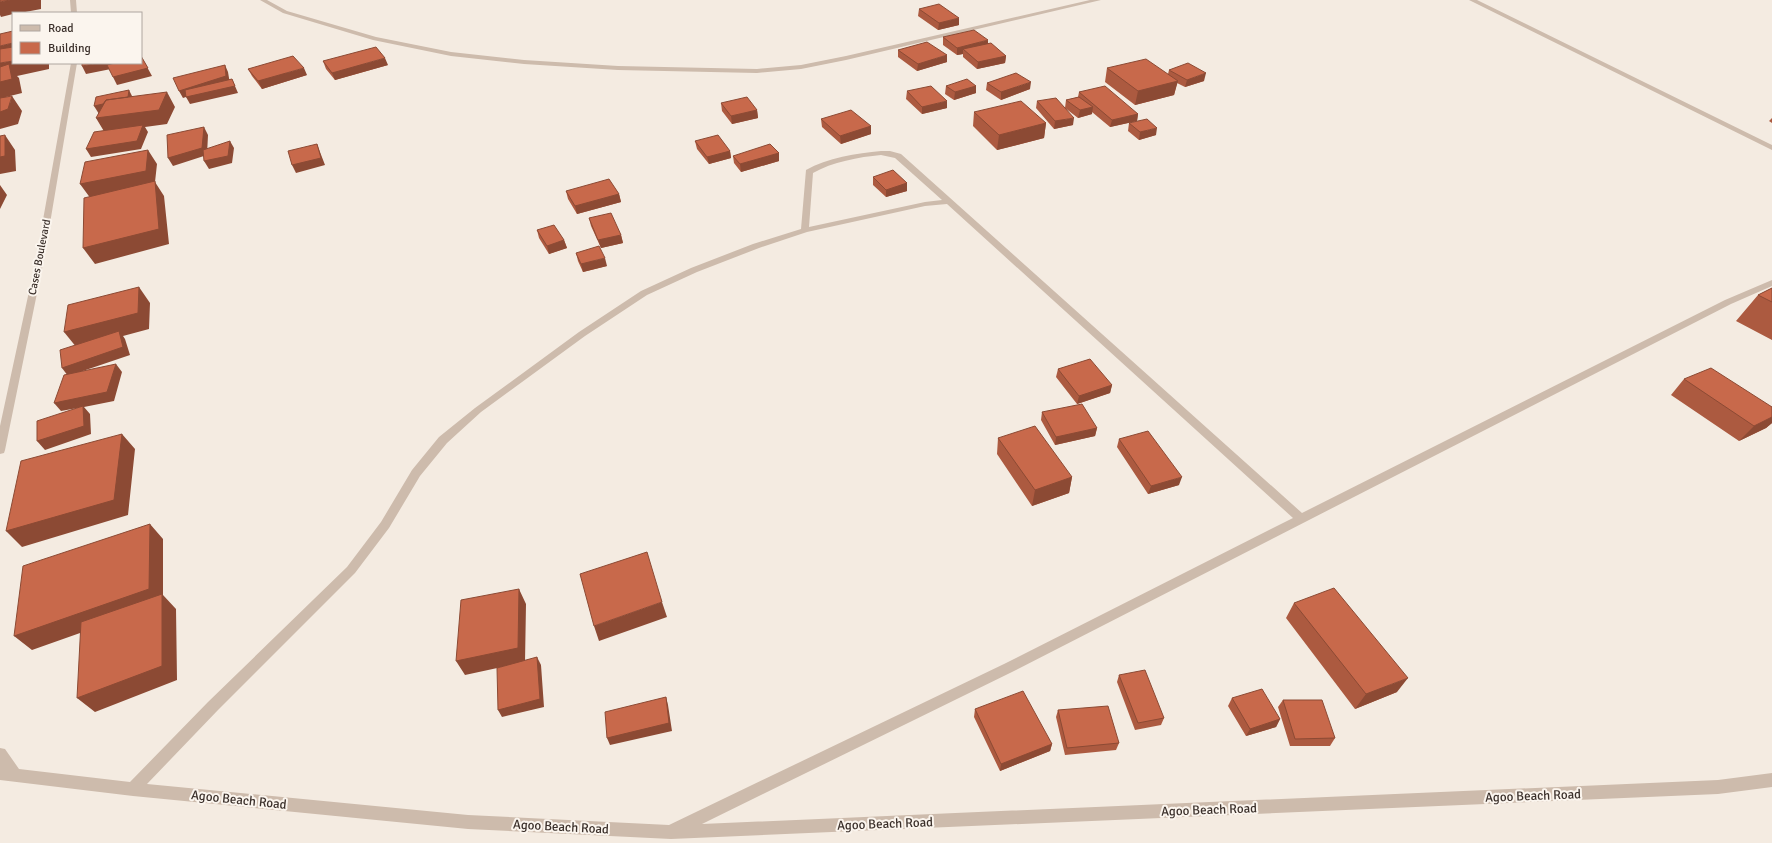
<svg xmlns="http://www.w3.org/2000/svg" width="1772" height="843" viewBox="0 0 1772 843" font-family="Signika,sans-serif">
  <style>
    .lines { fill: none; stroke-linecap: round; stroke-linejoin: round }
    .minor { fill: #cdbbac; fill-rule: evenodd }
    .wall { fill: #ac5a40 }
    .shaded-wall { fill: #8c4a34 }
    .building { fill: #c8694b; stroke: #8c4a34 }
    .labels { text-anchor: middle; stroke-width: 4; stroke-linejoin: round; paint-order: stroke }
    .street-label { font-size: 11px; fill: #3b302b; stroke: #fbf5ee }
    .near-street-label { font-size: 13px; fill: #3b302b; stroke: #fbf5ee }
  </style>
  <rect width="100%" height="100%" fill="#f4ebe1"/>
  <g class="lines">
    <!-- minor -->
    <path class="minor" d="M70 0H76L77 13H71Z
      M260 0H267L287 11 376 37 451 52 524 60 618 66 757 69 801 65 846 56 1090 0H1101L846 60 801 69 757 73 618 70 524 64 451 56 373 40 283 13Z
      M1469 0H1477L1772 145V150Z
      M71 63H77L44 259 5 450 4 453 0 454V426L36 259Z
      M881 151H890L901 154 1302 513 1725 300 1772 280V286L1731 304 1012 672 702 824 1718 780 1772 773V787L1718 794 671 839 468 829 133 796 0 780V748L5 749 19 769 130 782 208 702 347 567 381 522 412 470 439 437 475 408 579 332 641 291 691 268 753 244 801 229 806 170C827 158 857 153 881 151ZM881 155 895 158 942 200 925 202 809 227 813 173C832 162 859 157 881 155ZM947 204 1293 518 1004 664 669 825 468 815 147 784 218 710 355 573 389 528 420 476 447 443 481 412 585 336 647 295 697 272 759 248 807 232 925 206Z"/>
  </g>
  <!-- wall -->
  <path class="wall" d="M919 9 959 25 938 30 918 16Z
    M943 37 988 44 1006 56 1005 63 977 69 963 57V54L957 55 943 45Z
    M898 50 947 62 917 71 898 57Z
    M323 61 388 65 335 80 326 69Z
    M1107 68 1168 74 1169 70 1204 81 1185 87 1177 83 1174 95 1135 105 1105 82Z
    M248 69 307 75 262 89 252 76Z
    M987 83 1030 89 1001 100 986 90Z
    M946 86H976V93L954 100 945 94Z
    M907 91 947 108 922 114 906 99Z
    M1079 92 1138 114 1137 121 1110 127 1092 112V114L1078 118 1065 108 1066 100 1078 97Z
    M1037 101 1073 125 1054 129 1036 108Z
    M721 103 757 110 758 118 732 124 722 111Z
    M974 112 1046 123 1044 138 997 150 973 126Z
    M1772 118V123L1769 121Z
    M821 119 871 126V134L841 144 822 127Z
    M1129 123 1156 135 1139 140 1128 131Z
    M695 141 730 151 731 158 709 164 697 149Z
    M779 153V161L741 172 734 163 733 156Z
    M873 177 907 183V191L886 197 873 185Z
    M566 191 619 194 621 202 577 214 568 199Z
    M589 218 621 235 623 243 601 248 591 226Z
    M537 230 564 240 567 248 549 254 539 238Z
    M576 253 607 266 583 272 578 261Z
    M1772 288V340L1736 321 1758 295Z
    M1058 369 1112 385 1110 393 1077 404 1056 377Z
    M1684 379 1772 407V423L1766 428 1739 441 1671 395Z
    M1042 412 1097 428 1095 436 1055 445 1041 420Z
    M998 438 1072 477 1069 493 1032 506 997 454Z
    M1119 439 1179 485 1148 494 1117 447Z
    M1294 603 1397 692 1355 709 1286 618Z
    M1119 675 1164 718 1161 725 1135 730 1117 682Z
    M1232 698 1280 719 1276 727 1246 736 1228 706Z
    M1283 700 1335 738 1330 746H1290L1278 707Z
    M975 709 1052 744 1050 751 1000 771 974 717Z
    M1058 710 1119 743 1116 750 1065 755 1056 717Z"/>
  <!-- shaded-wall -->
  <path class="shaded-wall" d="M10 0H41V9L20 13H13V14L1 17 0 15V2Z
    M959 18V25L938 30 939 23Z
    M988 40V47L963 49V54L957 55V48Z
    M13 43V59L0 61V46Z
    M947 55V62L917 71 918 64Z
    M141 56 152 76 117 85 113 77Z
    M1006 56 1005 63 977 69 978 62Z
    M385 58 388 65 335 80 332 73Z
    M13 61V63H49V69L17 76 19 78 22 93 6 97 10 103 12 96 22 111 18 124 0 129V63Z
    M100 63H127L126 66 86 74 82 66Z
    M225 65 228 72 230 84 232 79 238 93 190 104 186 97 183 98 179 91Z
    M304 68 307 75 262 89 258 81Z
    M1206 73 1204 81 1185 87 1187 80Z
    M1178 81 1174 95 1135 105 1138 91Z
    M1031 82 1030 89 1001 100V92Z
    M976 86V93L954 100 955 92Z
    M129 90 133 98 99 114 94 106Z
    M167 92 175 107 167 124 145 127 148 132 141 149 91 157 86 149 105 133 96 118Z
    M947 101V108L922 114V107Z
    M1093 107 1092 114 1078 118 1080 110Z
    M757 110 758 118 732 124 731 116Z
    M1138 114 1137 121 1110 127 1112 120Z
    M1074 118 1073 125 1054 129 1055 121Z
    M1046 123 1044 138 997 150 999 135Z
    M871 126V134L841 144 840 136Z
    M204 127 208 135 207 155 173 166 168 158Z
    M1157 128 1156 135 1139 140 1140 132Z
    M5 135 15 150 16 171 0 174V157Z
    M230 141 234 148 232 163 209 169 204 161Z
    M317 144 320 152 325 165 296 173 292 165Z
    M148 150 157 164 155 182 164 196 169 244 95 264 83 248 91 199 80 184Z
    M730 151 731 158 709 164 707 157Z
    M779 153V161L741 172 740 164Z
    M907 183V191L886 197V190Z
    M0 185 7 195 0 209Z
    M619 194 621 202 577 214 575 206Z
    M621 235 623 243 601 248 598 240Z
    M564 240 567 248 549 254 547 246Z
    M605 258 607 266 583 272 581 264Z
    M139 287 150 303 149 329 123 336 125 339 130 355 68 376 62 368 77 348 64 332Z
    M116 364 122 372 114 401 84 407 90 414 91 434 45 450 37 441 83 407 61 411 54 403Z
    M1112 385 1110 393 1077 404 1079 396Z
    M1772 417V423L1766 428 1739 441 1754 426Z
    M1097 428 1095 436 1055 445 1056 437Z
    M122 434 135 449 128 515 22 547 6 531Z
    M1072 477 1069 493 1032 506 1035 490Z
    M1182 477 1179 485 1148 494 1151 486Z
    M150 524 163 539V595L176 609 177 680 95 712 77 698 162 604 32 650 14 636Z
    M519 589 526 604 525 662 465 675 456 661Z
    M662 602 667 617 599 641 594 626Z
    M537 657 541 665 544 707 502 717 498 710Z
    M1408 678 1397 692 1355 709 1366 694Z
    M666 697 668 705 672 731 610 745 607 738Z
    M1280 719 1276 727 1246 736 1250 729Z
    M1052 744 1050 751 1000 771 1001 764Z"/>
  <!-- building -->
  <path class="building" d="M0 0H10L0 2Z
    M939 4 959 18 939 23 919 9Z
    M974 30 988 40 957 48 943 37Z
    M13 31V43L0 46V34Z
    M927 42 947 55 918 64 898 50Z
    M991 43 1006 56 978 62 963 49Z
    M13 47V61L0 63V49Z
    M376 47 385 58 332 73 323 61Z
    M141 56 148 68 113 77 107 65 115 63H141Z
    M293 56 304 68 258 81 248 69Z
    M1146 59 1178 81 1138 91 1107 68Z
    M82 63H100L82 66Z
    M1188 63 1206 73 1187 80 1169 70Z
    M9 64 12 79 0 82V67Z
    M225 65 226 76 179 91 173 78Z
    M1016 73 1031 82 1001 92 987 83Z
    M232 79 235 86 186 97 185 90Z
    M967 79 976 86 955 92 946 86Z
    M931 86 947 101 922 107 907 91Z
    M1105 86 1138 114 1112 120 1079 92Z
    M129 90 128 97 106 100 103 104 94 106 96 97Z
    M167 92 159 110 96 118 106 100Z
    M12 96 8 109 0 112V98Z
    M747 97 757 110 731 116 721 103Z
    M1079 97 1093 107 1080 110 1066 100Z
    M1056 98 1074 118 1055 121 1037 101Z
    M1021 101 1046 123 999 135 974 112Z
    M851 110 871 126 840 136 821 119Z
    M1147 119 1157 128 1140 132 1129 123Z
    M143 125 137 141 86 149 94 132Z
    M204 127 202 148 168 158 167 135Z
    M5 135V156L0 157V136Z
    M718 135 730 151 707 157 695 141Z
    M230 141 228 156 204 161 203 150Z
    M317 144 321 158 292 165 288 151Z
    M770 144 779 153 740 164 733 156Z
    M148 150 146 171 80 184 85 162Z
    M893 170 907 183 886 190 873 177Z
    M609 179 619 194 575 206 566 191Z
    M155 181 159 229 83 248 84 198Z
    M611 213 621 235 598 240 589 218Z
    M554 225 564 240 547 246 537 230Z
    M599 246 605 258 581 264 576 253Z
    M139 287 138 313 64 332 68 305Z
    M1772 288V302L1758 295Z
    M119 331 123 347 62 368 60 350Z
    M1090 359 1112 385 1079 396 1058 369Z
    M116 364 107 392 54 403 64 375Z
    M1711 368 1772 407V417L1754 426 1684 379Z
    M1082 404 1097 428 1056 437 1042 412Z
    M83 406 84 426 37 441V421Z
    M1035 426 1072 477 1035 490 998 438Z
    M1148 431 1182 477 1151 486 1119 439Z
    M122 434 114 500 6 531 21 461Z
    M150 524 149 589 14 636 23 566Z
    M647 552 662 602 594 626 580 574Z
    M1334 588 1408 678 1366 694 1294 603Z
    M519 589 518 648 456 661 461 600Z
    M162 594V666L77 698 81 622Z
    M537 657 540 699 498 710 497 668Z
    M1145 670 1164 718 1138 723 1119 675Z
    M1262 689 1280 719 1250 729 1232 698Z
    M1023 691 1052 744 1001 764 975 709Z
    M666 697 669 723 607 738 605 712Z
    M1283 700H1322L1335 738 1295 739Z
    M1108 706 1119 743 1067 748 1058 710Z"/>
  <g class="labels">
    <!-- street labels -->
    <g class="street-label">
      <text transform="translate(39 257) rotate(-79)" y="4">Cases Boulevard</text>
    </g>
    <!-- near-street labels -->
    <g class="near-street-label">
      <text transform="translate(1533 795) rotate(-2)" y="5">Agoo Beach Road</text>
      <text transform="translate(239 799) rotate(6)" y="5">Agoo Beach Road</text>
      <text transform="translate(1209 809) rotate(-2)" y="5">Agoo Beach Road</text>
      <text transform="translate(885 823) rotate(-2)" y="5">Agoo Beach Road</text>
      <text transform="translate(561 826) rotate(3)" y="5">Agoo Beach Road</text>
    </g>
  </g>
  <!-- legend -->
  <rect x="12" y="12" width="130" height="52" fill="#fbf5ee" stroke="#aea6a0"/>
  <rect x="20" y="25" width="20" height="6" fill="#cdbbac" stroke="#aea6a0"/>
  <text x="48" y="32" font-size="12" fill="#3b302b">Road</text>
  <rect x="20" y="42" width="20" height="12" fill="#c8694b" stroke="#aea6a0"/>
  <text x="48" y="52" font-size="12" fill="#3b302b">Building</text>
</svg>
